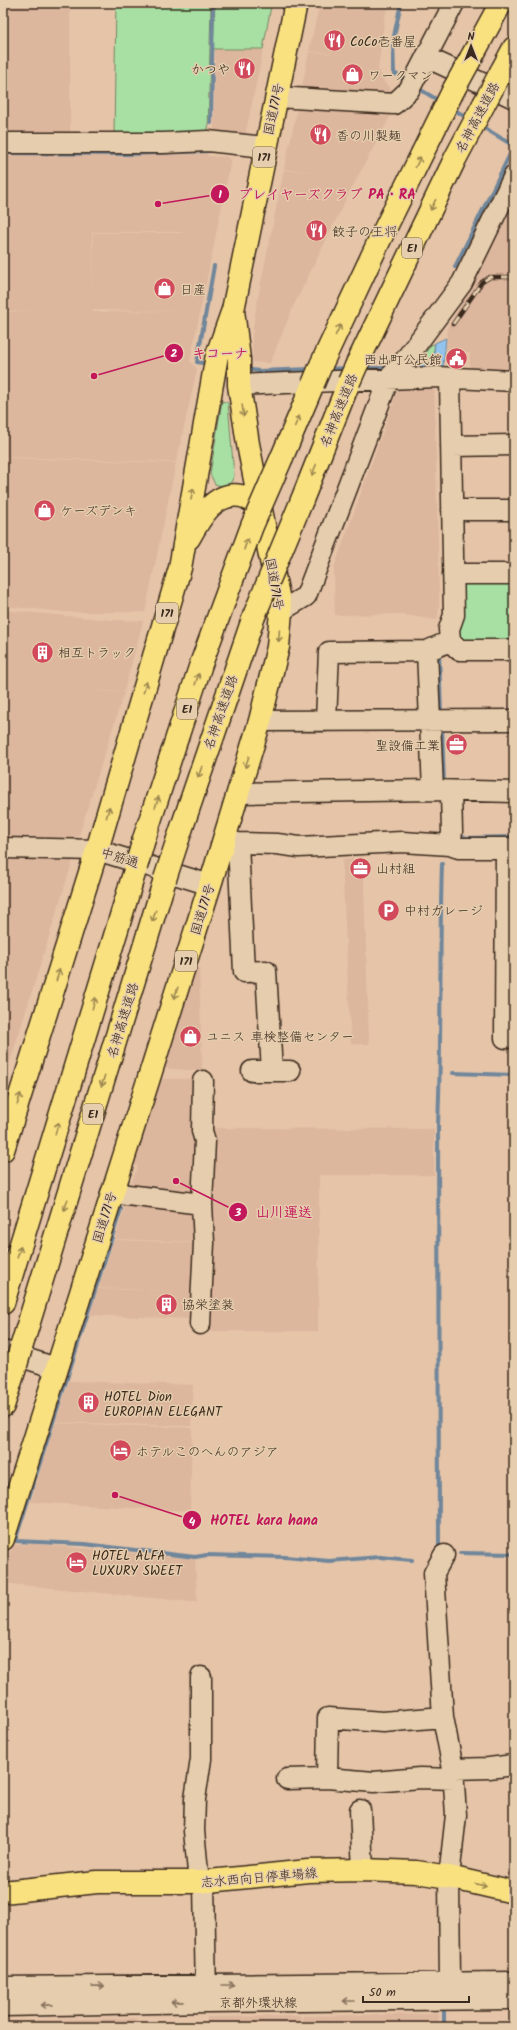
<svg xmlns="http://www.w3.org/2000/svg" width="517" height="2030" viewBox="0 0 517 2030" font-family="Kalam,'Klee One',sans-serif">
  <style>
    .built { fill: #dcb69d; fill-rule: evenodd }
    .green { fill: #a8e0a4; stroke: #728561 }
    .water { fill: #92c4ee; stroke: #6f869b }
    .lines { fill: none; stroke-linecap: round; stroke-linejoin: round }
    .stream { stroke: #6f869b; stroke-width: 4 }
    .minor-casing { stroke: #3b2a1e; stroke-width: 23 }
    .major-casing { stroke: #3b2a1e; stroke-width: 25 }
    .highway-casing { stroke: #3b2a1e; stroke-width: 25 }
    .minor { stroke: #e5cdad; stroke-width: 20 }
    .major { stroke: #fae180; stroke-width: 22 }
    .highway { stroke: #fae180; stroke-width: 22 }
    .rail-casing { stroke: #3b2a1e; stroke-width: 4.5 }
    .rail { stroke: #e5cdad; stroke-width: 3; stroke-dasharray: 9; stroke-linecap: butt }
    .highway-bridge-casing { stroke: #3b2a1e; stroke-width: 25; stroke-linecap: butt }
    .highway-bridge { stroke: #fae180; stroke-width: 22 }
    .oneway { stroke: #9a864f }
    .oneway2 { stroke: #88735e }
    .labels { text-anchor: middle; stroke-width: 3; stroke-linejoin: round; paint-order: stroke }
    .shield { fill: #e5cdad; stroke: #6e5b49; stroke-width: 1 }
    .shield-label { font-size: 12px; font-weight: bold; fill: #3b2a1e }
    .poi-label { font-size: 13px; fill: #3b2a1e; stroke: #e5cdad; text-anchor: start }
    .street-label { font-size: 13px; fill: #3b2a1e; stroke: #e5cdad }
    .leader { fill: none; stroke: #c2185b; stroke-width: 1.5 }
    .callout-dot { fill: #c2185b; stroke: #e5cdad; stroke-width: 1.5 }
    .mark-label { font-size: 12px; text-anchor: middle; font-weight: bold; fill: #fff }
    .callout-label { font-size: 14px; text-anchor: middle; font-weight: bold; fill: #c2185b; stroke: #e5cdad; stroke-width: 3; stroke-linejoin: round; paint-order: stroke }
  </style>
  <rect width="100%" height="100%" fill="#e5c4a8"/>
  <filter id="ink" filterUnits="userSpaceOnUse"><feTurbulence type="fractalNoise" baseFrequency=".025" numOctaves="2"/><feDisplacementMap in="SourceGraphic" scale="8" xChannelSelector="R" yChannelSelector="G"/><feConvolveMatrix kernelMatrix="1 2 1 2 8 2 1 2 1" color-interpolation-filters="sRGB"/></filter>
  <g filter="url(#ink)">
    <!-- built -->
    <path class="built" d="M3 3H70V138H3Z
      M320 3H389L388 8 353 7 388 9 385 15 378 69 385 83 394 93 393 96 301 93 309 52 347 55 309 51Z
      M215 50H263L245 136 214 134Z
      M298 107 392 113 351 189 293 307 270 363 253 362 252 336 256 308 284 170 319 173 332 179 319 173 284 169Z
      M207 154 208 156 228 157 231 160 190 361 197 369 176 462 3 457V312L38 311H3V155L94 156ZM92 232H182L183 233H93L92 301ZM92 310 187 311 92 312Z
      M514 201V369L470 368V353L446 352 448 326 480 272H504H480Z
      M434 382 439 593V609L437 620 398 614 335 615 334 568 399 387Z
      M3 458 176 463 145 612H66L3 606Z
      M3 610 110 620 143 621 124 691H90L124 692 77 841 3 839V685L71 691 3 685Z
      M3 855 74 856 8 1068H3Z
      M363 858 369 1044H351L342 860Z
      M193 964 199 968 202 1071 162 1068Z
      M161 1079H201L196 1196 135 1190 131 1184 138 1166 134 1165Z
      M212 1128 434 1129V1175H319L318 1331H207Z
      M125 1207 196 1210V1242L115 1239Z
      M114 1240 195 1243 193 1292 99 1288Z
      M98 1289 194 1292 193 1319 90 1315Z
      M69 1381 193 1385 191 1426 56 1422Z
      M55 1423 192 1428 190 1511 31 1502Z
      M35 1544 195 1559 197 1601 193 1602 3 1583V1574L13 1545Z
      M439 2014 438 2027H303V2016Z
      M301 2016V2027H207V2017Z
      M136 2018V2027H35L36 2020Z"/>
    <!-- green -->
    <path class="green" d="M116 3H211L208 135 114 136Z
      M215 3 271 6 263 49H213Z
      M435 344 432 360 419 362 431 345Z
      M222 401 228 403 234 476 230 484 222 486 215 484 210 474Z
      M467 576 514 577V641L465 640 456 631 459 585Z"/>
    <!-- water -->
    <path class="water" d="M446 338 443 368 419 374 418 362 433 360 435 343Z"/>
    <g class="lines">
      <!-- stream -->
      <path class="stream" d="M401 3 393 41 394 73 407 81
        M416 87 441 102
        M452 108 470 120
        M211 123 213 3
        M481 126 514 146
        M3 153 127 154 211 151
        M455 267 514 146
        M209 364 197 362 214 266
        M363 368H387
        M245 369 259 371 312 369
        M327 369 348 368
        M439 652 441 715
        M442 726 444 785
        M457 836 467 838 514 837
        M453 1073 514 1075
        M121 1209 15 1541 84 1544 195 1557 207 1555 285 1557 329 1561 380 1557 412 1560
        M439 1551 438 1124C442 1037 439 950 442 864
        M460 1553 514 1554
        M444 2012V2027"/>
      <defs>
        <path id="minor" d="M426 57 514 98
          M276 97 394 104 409 90 454 3
          M3 143H163L208 141 265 147
          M450 378 454 615 449 629 450 641
          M239 385 437 377 514 381
          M451 446 514 445
          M452 510H514
          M453 574H514
          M281 611 306 596 389 378 402 364 462 283 514 176
          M427 651 433 790
          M260 721 514 720
          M326 721 329 652 427 651 450 641 459 650H514
          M238 793 433 790 514 792
          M224 839 238 843 277 844 299 847 402 842 450 845 459 848H514
          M238 843 244 972 266 971 272 1071
          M450 845 452 832 451 792
          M3 848 97 850 210 885
          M506 848 505 1038 514 1037
          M252 1071H290
          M111 1193 202 1204
          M200 1324 204 1243 202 1204 205 1141 202 1131 203 1081
          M3 1351 56 1368
          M444 1555 434 1573 443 1717 453 1769 456 1815 449 1877 450 1983V1991L447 1995
          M443 1717 383 1722 328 1718 327 1778 374 1782 420 1778 454 1779
          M453 1769 489 1768 514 1765
          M287 1779 327 1778
          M360 1810 363 1870
          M199 1882 194 1831 195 1799 201 1759V1677
          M204 1882 206 1998
          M3 1987 514 1982
          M3 2006 206 2002 514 1999"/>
        <path id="major" d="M3 1892 97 1882H199L308 1871 363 1870 416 1872 449 1877 514 1892"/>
        <path id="highway" d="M471 58 501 3
          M501 72 514 48
          M357 364 455 159 484 104
          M321 365 381 237 454 89
          M282 457 313 384
          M302 500 349 382
          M189 538C200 518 215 491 241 496 247 497 254 503 260 506
          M144 839 201 664 232 580
          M178 839 254 616
          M3 1150 97 850 180 568 217 355 233 310 296 3
          M3 1303 136 867
          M21 1348 165 879
          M3 1406 16 1365
          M3 1539 210 885 260 721 278 647 281 611 248 444 239 385V359L233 310"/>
      </defs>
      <!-- minor casing -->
      <use href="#minor" class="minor-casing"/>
      <!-- major casing -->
      <use href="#major" class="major-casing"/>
      <!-- highway casing -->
      <use href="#highway" class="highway-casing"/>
      <!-- minor -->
      <use href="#minor" class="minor"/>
      <!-- major -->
      <use href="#major" class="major"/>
      <!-- highway -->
      <use href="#highway" class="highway"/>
      <defs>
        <path id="rail" d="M453 324 482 282 490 277H514"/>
      </defs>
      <!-- rail casing -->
      <use href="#rail" class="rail-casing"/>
      <!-- rail -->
      <use href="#rail" class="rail"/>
      <defs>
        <path id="highway-bridge" d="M454 89 471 58
          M484 104 501 72
          M349 382 357 364
          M313 384 321 365
          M232 580 252 526 282 457
          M254 616 302 500
          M136 867 144 839
          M165 879 178 839
          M16 1365 21 1348"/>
      </defs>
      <!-- highway-bridge casing -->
      <use href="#highway-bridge" class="highway-bridge-casing"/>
      <!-- highway-bridge -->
      <use href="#highway-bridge" class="highway-bridge"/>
    </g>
    <!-- one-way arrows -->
    <defs><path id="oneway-shaft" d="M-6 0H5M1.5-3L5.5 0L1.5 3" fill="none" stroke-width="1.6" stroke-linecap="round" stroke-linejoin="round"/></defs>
    <g class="oneway">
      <use href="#oneway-shaft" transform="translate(418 162) rotate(-64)"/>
      <use href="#oneway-shaft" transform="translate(433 205) rotate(116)"/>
      <use href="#oneway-shaft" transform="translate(338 330) rotate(-65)"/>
      <use href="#oneway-shaft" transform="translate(243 411) rotate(82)"/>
      <use href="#oneway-shaft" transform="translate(297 421) rotate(-67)"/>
      <use href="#oneway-shaft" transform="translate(314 470) rotate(112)"/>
      <use href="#oneway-shaft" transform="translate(192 494) rotate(-80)"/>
      <use href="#oneway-shaft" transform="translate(246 544) rotate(-70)"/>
      <use href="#oneway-shaft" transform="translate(279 636) rotate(94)"/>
      <use href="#oneway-shaft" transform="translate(197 679) rotate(-72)"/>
      <use href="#oneway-shaft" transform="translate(145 687) rotate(-74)"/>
      <use href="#oneway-shaft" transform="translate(247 762) rotate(108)"/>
      <use href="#oneway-shaft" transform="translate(200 772) rotate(109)"/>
      <use href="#oneway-shaft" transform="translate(157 802) rotate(-72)"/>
      <use href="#oneway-shaft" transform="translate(108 812) rotate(-74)"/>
      <use href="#oneway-shaft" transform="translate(154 916) rotate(107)"/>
      <use href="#oneway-shaft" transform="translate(58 975) rotate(-73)"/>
      <use href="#oneway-shaft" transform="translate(176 993) rotate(108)"/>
      <use href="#oneway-shaft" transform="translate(94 1003) rotate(-73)"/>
      <use href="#oneway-shaft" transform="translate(103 1081) rotate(107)"/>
      <use href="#oneway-shaft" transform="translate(19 1099) rotate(-73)"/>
      <use href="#oneway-shaft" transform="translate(57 1128) rotate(-73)"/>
      <use href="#oneway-shaft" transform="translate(66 1205) rotate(107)"/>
      <use href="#oneway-shaft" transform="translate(19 1252) rotate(-73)"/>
      <use href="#oneway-shaft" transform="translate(481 1885) rotate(13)"/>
    </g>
    <g class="oneway2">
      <use href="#oneway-shaft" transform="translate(228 1985)"/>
      <use href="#oneway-shaft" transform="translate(98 1986) rotate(-1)"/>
      <use href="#oneway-shaft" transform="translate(349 2001) rotate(180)"/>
      <use href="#oneway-shaft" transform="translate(177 2002) rotate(179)"/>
      <use href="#oneway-shaft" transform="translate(47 2005) rotate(179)"/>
    </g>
  </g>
  <!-- icons -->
  <defs>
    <symbol id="restaurant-disc" viewBox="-11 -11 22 22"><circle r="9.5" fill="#d1495b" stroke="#e5cdad"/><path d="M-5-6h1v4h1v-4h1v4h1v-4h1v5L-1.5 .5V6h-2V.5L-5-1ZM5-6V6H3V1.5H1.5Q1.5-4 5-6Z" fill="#fff"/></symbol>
    <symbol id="shop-disc" viewBox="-11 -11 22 22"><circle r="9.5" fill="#d1495b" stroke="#e5cdad"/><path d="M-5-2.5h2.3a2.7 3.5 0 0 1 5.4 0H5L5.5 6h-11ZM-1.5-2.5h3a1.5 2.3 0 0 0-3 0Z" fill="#fff"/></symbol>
    <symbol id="civic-disc" viewBox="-11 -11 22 22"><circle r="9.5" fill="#d1495b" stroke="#e5cdad"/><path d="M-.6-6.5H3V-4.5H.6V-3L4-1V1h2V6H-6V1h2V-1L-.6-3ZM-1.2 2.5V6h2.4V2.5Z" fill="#fff"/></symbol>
    <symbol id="building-disc" viewBox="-11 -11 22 22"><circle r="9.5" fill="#d1495b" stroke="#e5cdad"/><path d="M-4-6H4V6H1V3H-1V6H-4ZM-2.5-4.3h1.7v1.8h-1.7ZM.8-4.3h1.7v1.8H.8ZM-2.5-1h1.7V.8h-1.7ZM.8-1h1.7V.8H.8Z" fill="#fff"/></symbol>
    <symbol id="office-disc" viewBox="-11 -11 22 22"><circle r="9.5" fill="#d1495b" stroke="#e5cdad"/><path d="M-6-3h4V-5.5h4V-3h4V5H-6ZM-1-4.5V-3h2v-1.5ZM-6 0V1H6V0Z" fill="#fff"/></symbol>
    <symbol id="parking-disc" viewBox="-11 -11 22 22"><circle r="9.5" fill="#d1495b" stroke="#e5cdad"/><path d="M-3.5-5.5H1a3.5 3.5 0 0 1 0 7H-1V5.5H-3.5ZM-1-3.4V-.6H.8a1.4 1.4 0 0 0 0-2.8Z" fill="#fff"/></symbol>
    <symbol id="hotel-disc" viewBox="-11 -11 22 22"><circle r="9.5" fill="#d1495b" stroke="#e5cdad"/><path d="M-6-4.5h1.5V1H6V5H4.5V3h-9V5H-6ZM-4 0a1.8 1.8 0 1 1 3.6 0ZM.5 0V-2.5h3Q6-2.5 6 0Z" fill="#fff"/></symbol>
  </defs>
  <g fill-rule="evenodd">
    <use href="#restaurant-disc" x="322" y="28" width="25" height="25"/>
    <use href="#restaurant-disc" x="232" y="56" width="25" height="25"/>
    <use href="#shop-disc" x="340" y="62" width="25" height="25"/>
    <use href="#restaurant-disc" x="308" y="122" width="25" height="25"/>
    <use href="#restaurant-disc" x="304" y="218" width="25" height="25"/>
    <use href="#shop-disc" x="152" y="276" width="25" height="25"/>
    <use href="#civic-disc" x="444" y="346" width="25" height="25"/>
    <use href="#shop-disc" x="32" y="498" width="25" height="25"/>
    <use href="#building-disc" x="30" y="640" width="25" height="25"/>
    <use href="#office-disc" x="444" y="732" width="25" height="25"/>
    <use href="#office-disc" x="348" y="856" width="25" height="25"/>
    <use href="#parking-disc" x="376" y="898" width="25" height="25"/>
    <use href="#shop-disc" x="178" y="1024" width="25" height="25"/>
    <use href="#building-disc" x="154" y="1292" width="25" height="25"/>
    <use href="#building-disc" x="76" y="1390" width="25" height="25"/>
    <use href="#hotel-disc" x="108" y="1438" width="25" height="25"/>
    <use href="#hotel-disc" x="64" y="1550" width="25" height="25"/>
  </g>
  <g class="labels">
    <!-- shield labels -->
    <g class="shield">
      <rect x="253" y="147" width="22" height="20" rx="3"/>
      <rect x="402" y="238" width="20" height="20" rx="3"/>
      <rect x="156" y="603" width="22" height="20" rx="3"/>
      <rect x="177" y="699" width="20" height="20" rx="3"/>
      <rect x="175" y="951" width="22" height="20" rx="3"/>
      <rect x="83" y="1104" width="20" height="20" rx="3"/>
    </g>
    <g class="shield-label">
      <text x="264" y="161">171</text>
      <text x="412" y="252">E1</text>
      <text x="167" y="617">171</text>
      <text x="187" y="713">E1</text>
      <text x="186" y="965">171</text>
      <text x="93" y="1118">E1</text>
    </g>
    <!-- poi labels -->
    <g class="poi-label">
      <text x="350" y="46">CoCo壱番屋</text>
      <text x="230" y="74" text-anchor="end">かつや</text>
      <text x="368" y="80">ワークマン</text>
      <text x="336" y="140">香の川製麺</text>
      <text x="332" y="236">餃子の王将</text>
      <text x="180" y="294">日産</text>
      <text x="442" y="364" text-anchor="end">西出町公民館</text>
      <text x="60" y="515">ケーズデンキ</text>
      <text x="58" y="657">相互トラック</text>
      <text x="440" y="750" text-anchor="end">聖設備工業</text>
      <text x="376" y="873">山村組</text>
      <text x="404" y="915">中村ガレージ</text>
      <text x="206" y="1041">ユニス 車検整備センター</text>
      <text x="182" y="1309">協栄塗装</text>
      <text x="104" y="1401">HOTEL Dion<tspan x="104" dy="15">EUROPIAN ELEGANT</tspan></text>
      <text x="136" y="1456">ホテルこのへんのアジア</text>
      <text x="92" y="1560">HOTEL ALFA<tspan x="92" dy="15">LUXURY SWEET</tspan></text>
    </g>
    <!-- street labels -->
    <g class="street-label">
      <text transform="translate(273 109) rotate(-78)" y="5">国道171号</text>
      <text transform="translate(477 117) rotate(-62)" y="5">名神高速道路</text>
      <text transform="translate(338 410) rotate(-68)" y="5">名神高速道路</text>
      <text transform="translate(275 584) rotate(80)" y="5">国道171号</text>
      <text transform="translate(220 712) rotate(-71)" y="5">名神高速道路</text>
      <text transform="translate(120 857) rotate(17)" y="5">中筋通</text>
      <text transform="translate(202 909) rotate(-73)" y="5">国道171号</text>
      <text transform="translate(122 1020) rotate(-73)" y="5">名神高速道路</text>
      <text transform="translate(104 1217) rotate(-73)" y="5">国道171号</text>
      <text transform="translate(259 1877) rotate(-5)" y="5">志水西向日停車場線</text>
      <text x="258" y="2007">京都外環状線</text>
    </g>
  </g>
  <!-- callouts -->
  <path class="leader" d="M158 204L220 194M94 376L174 353M176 1181L238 1212M115 1495L192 1520"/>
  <g class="callout-dot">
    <circle cx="158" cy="204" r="4"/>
    <circle cx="94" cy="376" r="4"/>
    <circle cx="176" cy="1181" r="4"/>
    <circle cx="115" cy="1495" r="4"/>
    <circle cx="220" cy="194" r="10"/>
    <circle cx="174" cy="353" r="10"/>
    <circle cx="238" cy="1212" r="10"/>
    <circle cx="192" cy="1520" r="10"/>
  </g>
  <g class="mark-label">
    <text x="220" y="198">1</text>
    <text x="174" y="357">2</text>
    <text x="238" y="1216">3</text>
    <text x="192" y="1525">4</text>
  </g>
  <g class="callout-label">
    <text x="327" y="199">プレイヤーズクラブ PA・RA</text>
    <text x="220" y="358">キコーナ</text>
    <text x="284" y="1217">山川運送</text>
    <text x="264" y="1525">HOTEL kara hana</text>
  </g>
  <!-- margin -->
  <rect width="517" height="2030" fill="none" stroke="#e5cdad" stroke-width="16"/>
  <rect x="8" y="8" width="501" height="2014" fill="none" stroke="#3b2a1e" stroke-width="1.5" filter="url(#ink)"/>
  <!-- north arrow -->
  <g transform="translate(471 46)" stroke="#e5cdad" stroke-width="3" paint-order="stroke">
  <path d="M0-3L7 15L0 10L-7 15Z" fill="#3b2a1e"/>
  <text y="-6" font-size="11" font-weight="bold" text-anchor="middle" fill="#3b2a1e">N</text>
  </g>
  <!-- scale -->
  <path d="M363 1996v6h106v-6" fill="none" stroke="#3b2a1e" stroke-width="2"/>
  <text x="369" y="1996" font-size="12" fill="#3b2a1e" stroke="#e5cdad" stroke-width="3" paint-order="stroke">50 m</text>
</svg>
